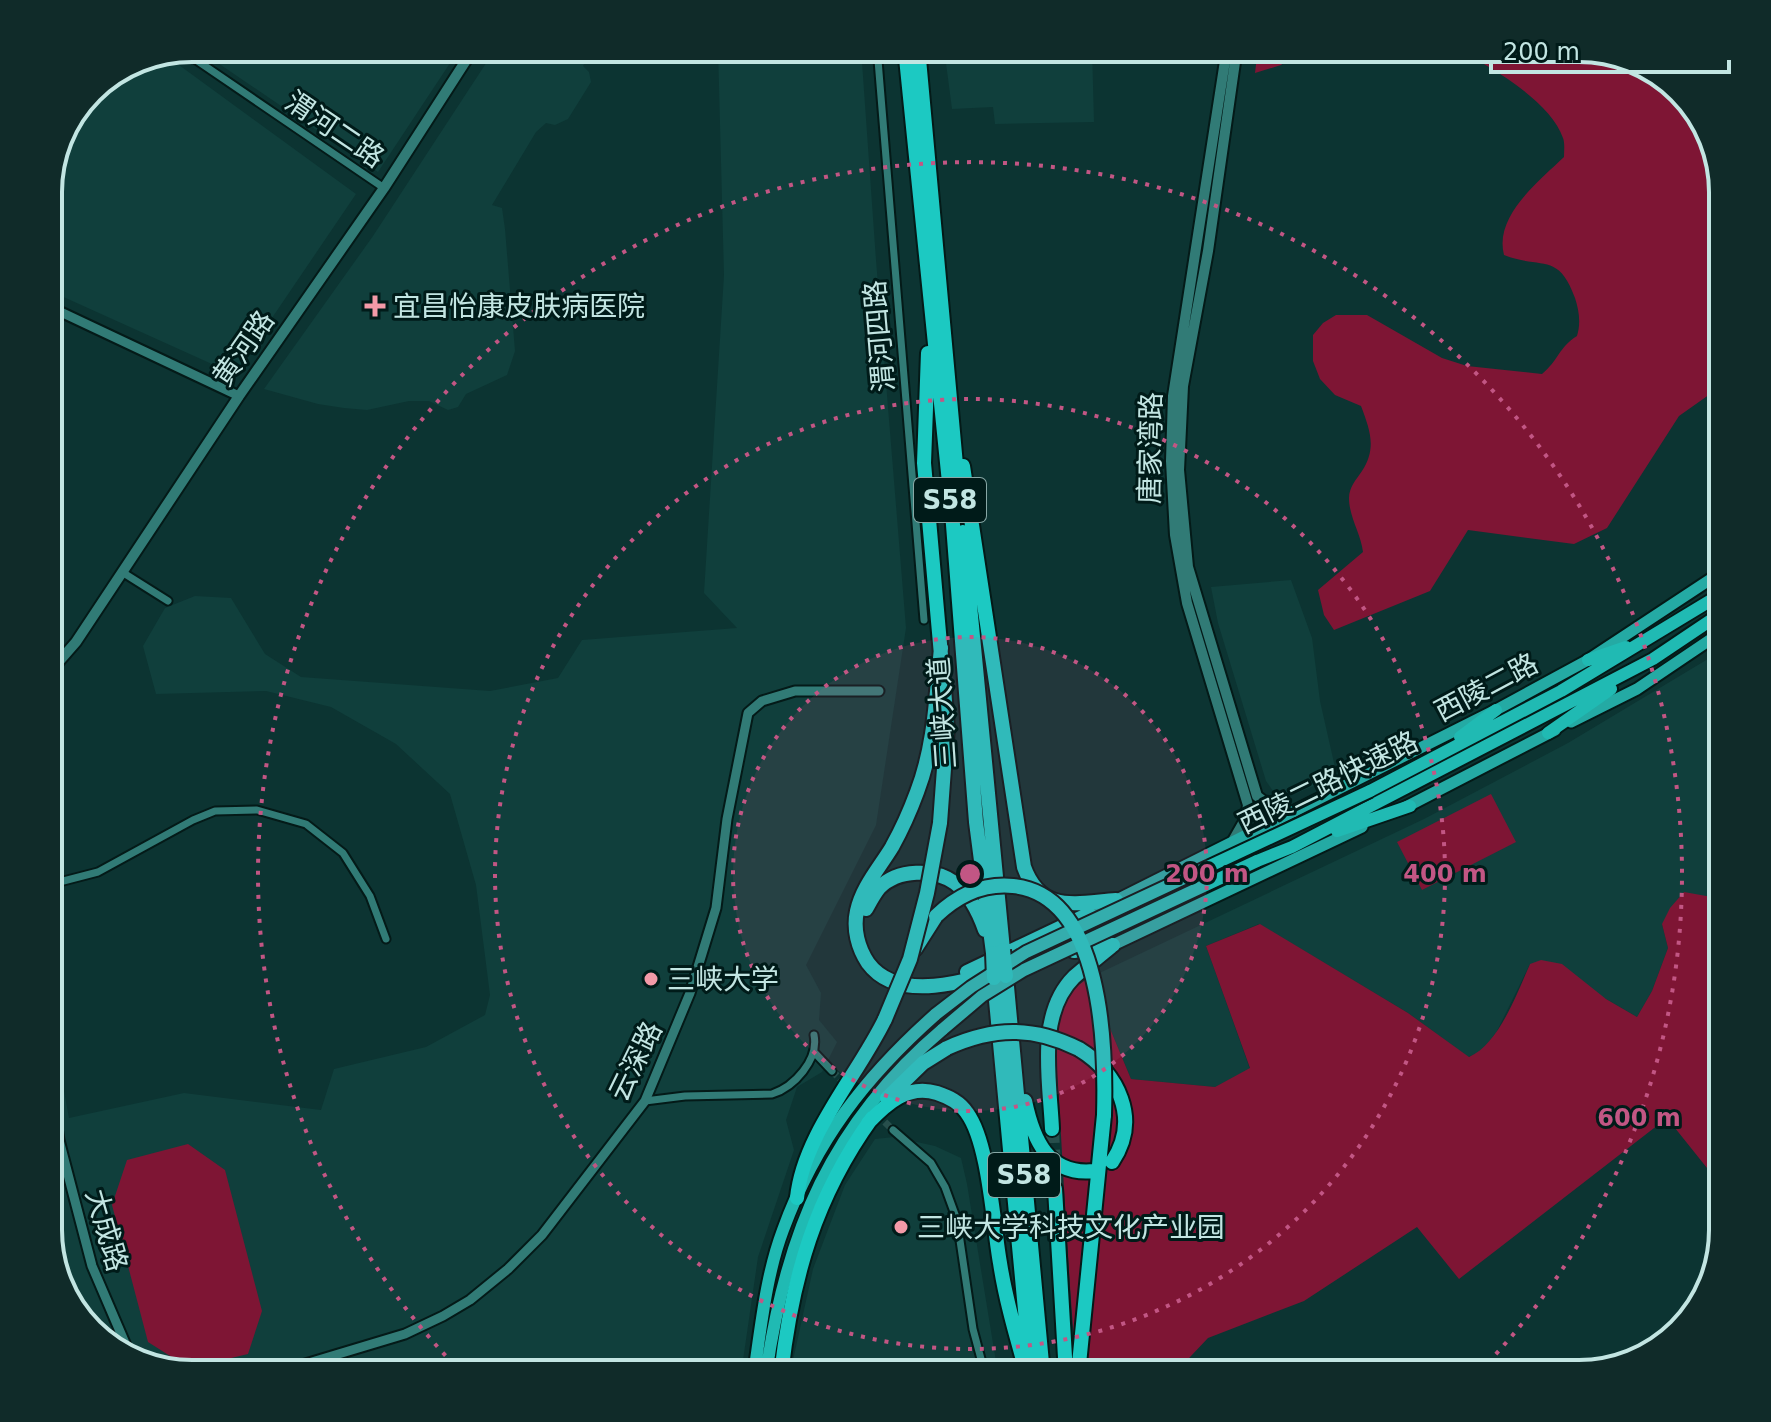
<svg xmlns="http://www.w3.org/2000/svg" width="1771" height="1422" viewBox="0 0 1771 1422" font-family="'DejaVu Sans','Noto Sans SC',sans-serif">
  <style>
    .built { fill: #103f3c }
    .green { fill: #7e1534 }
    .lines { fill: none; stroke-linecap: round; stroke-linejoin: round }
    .minor-tunnel { stroke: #274f4c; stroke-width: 7; stroke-dasharray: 7 3.5; stroke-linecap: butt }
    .motorway-tunnel { stroke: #274f4c; stroke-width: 14; stroke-dasharray: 14 7; stroke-linecap: butt }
    .minor-casing { stroke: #041a18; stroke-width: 11 }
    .tertiary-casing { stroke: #041a18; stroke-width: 13 }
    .secondary-casing { stroke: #041a18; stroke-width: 14 }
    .primary-casing { stroke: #041a18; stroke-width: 15 }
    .trunk-casing { stroke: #041a18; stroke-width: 16 }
    .motorway-casing { stroke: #041a18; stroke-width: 18 }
    .minor { stroke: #317b76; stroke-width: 7 }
    .tertiary { stroke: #317b76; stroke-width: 9 }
    .secondary { stroke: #317b76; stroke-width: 10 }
    .primary { stroke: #24aaa4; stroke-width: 11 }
    .trunk { stroke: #20bab3; stroke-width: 12 }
    .motorway { stroke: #1cc9c2; stroke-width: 14 }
    .trunk-bridge-casing { stroke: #041a18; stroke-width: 16; stroke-linecap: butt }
    .motorway-bridge-casing { stroke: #041a18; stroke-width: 18; stroke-linecap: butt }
    .trunk-bridge { stroke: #20bab3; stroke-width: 12 }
    .motorway-bridge { stroke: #1cc9c2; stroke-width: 14 }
    .ring { fill: none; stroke: #c25684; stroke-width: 4; stroke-dasharray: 4 8 }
    .poi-dot { fill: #f39aa8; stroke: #001b19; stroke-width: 3 }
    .labels { text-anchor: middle; stroke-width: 6; stroke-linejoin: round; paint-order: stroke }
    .shield { fill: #001b19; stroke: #88a8a6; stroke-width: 2 }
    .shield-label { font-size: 26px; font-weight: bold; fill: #c2e5e2 }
    .street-label { font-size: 28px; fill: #c2e5e2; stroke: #001b19 }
    .poi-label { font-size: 28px; fill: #c2e5e2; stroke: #001b19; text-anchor: start }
    .rim { fill: none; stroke: #c2e5e2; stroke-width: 4 }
    .centre { fill: #c25684; stroke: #001b19; stroke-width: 4 }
    .ring-label { font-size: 24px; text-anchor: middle; font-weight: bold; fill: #c25684; stroke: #001b19; stroke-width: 6; stroke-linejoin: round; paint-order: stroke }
  </style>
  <rect width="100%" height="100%" fill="#0c3432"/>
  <!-- built -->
  <path class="built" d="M196 48H460L378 172Z
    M496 48H592L583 66 589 72 591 82 568 119 555 125 546 123 536 132 492 205 502 208 505 229 515 351 507 375 466 394 458 407 448 410 429 401H409L367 410 344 408 318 404 264 389 373 236Z
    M718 48H861L876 260 906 628 876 825 806 965 821 993 819 1020 837 1042 822 1072 797 1087 786 1120 794 1150 758 1257 741 1374H191L97 1339 63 1294 48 1239V1005L69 1118 184 1093 321 1110 334 1069 426 1047 485 1015 490 995 476 885 450 794 396 744 331 707 266 691 156 694 143 646 165 608 195 596 231 598 265 654 301 677 490 691 558 678 582 640 737 628 704 593 724 275Z
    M944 48H1092L1094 122 995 124 993 107 952 109Z
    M168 57 356 194 234 374 48 290V182L63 129 97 84Z
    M1291 580 1312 638 1320 701 1337 776 1285 798 1273 791 1266 781 1218 623 1211 587Z
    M1723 650V899L1709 895 1662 924 1668 948 1652 991 1637 1017 1606 999 1530 964 1496 1033 1481 1052 1468 1057 1408 1013 1259 924 1206 946 1250 1069 1215 1087 1131 1079 1089 978 1424 819 1568 743Z
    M894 1137 935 1146 961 1158 967 1184 998 1374H790L813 1269 845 1185 875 1139Z"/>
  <!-- green -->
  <path class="green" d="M1258 48H1306L1296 52 1281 65 1255 73Z
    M1456 48H1580L1674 83 1708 129 1723 192V389L1713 392 1679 416 1607 528 1574 544 1468 530 1430 591 1334 630 1324 615 1318 590 1363 552C1361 534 1349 517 1349 498 1349 487 1356 480 1362 471 1377 448 1370 430 1361 406L1335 395 1320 379 1313 361V335L1323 323 1336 315H1367L1442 358 1467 366 1542 374C1558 361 1559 347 1577 336 1581 323 1579 310 1575 298 1558 251 1542 270 1504 255 1494 216 1538 182 1564 157 1564 151 1565 143 1563 138 1550 100 1490 67 1456 48Z
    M1491 794 1516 842 1422 890 1397 842Z
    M1684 892 1723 899V1188L1667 1118 1459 1279 1417 1227 1304 1301 1208 1338 1174 1374H1077C1069 1289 1065 1203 1060 1118 1059 1093 1052 1036 1059 1014 1063 999 1076 985 1089 978L1131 1079 1215 1087 1250 1068 1206 946 1260 924 1408 1013 1469 1057C1499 1044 1517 993 1530 964L1541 960 1562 964 1606 999 1637 1017 1652 991 1668 948 1662 924 1670 908Z
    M188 1144 225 1170 262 1311 248 1354 189 1368 148 1342 112 1205 127 1160Z"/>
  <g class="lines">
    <!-- minor-tunnel -->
    <path class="minor-tunnel" d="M832 1071 893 1130"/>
    <!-- motorway-tunnel -->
    <path class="motorway-tunnel" d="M1052 1129 1055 1189"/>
    <defs>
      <path id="minor" d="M877 48 924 620
        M183 51 384 188
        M122 572 168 601
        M48 885 98 872 193 820 215 811 257 810 306 824 343 853 370 896 386 939
        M814 1052 832 1071
        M645 1101 685 1096 772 1094C794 1087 819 1060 814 1035
        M893 1130 931 1163 945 1187 957 1220 973 1329 985 1374"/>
      <path id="tertiary" d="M48 306 239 396
        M48 1071 59 1140 92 1266 128 1350
        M272 1374 405 1334 443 1316 470 1300 508 1269 542 1235 645 1101 690 993 716 908 727 819 748 713 762 701 795 691H879"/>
      <path id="secondary" d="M1227 48 1173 396 1171 461 1175 535 1187 603 1248 805 1246 818 1234 839
        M1237 48 1208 251 1183 386 1179 470 1188 567 1257 796 1274 809 1294 812
        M48 674 76 642 239 396 384 188 474 48"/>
      <path id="primary" d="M1571 722 1637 689 1723 631
        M1404 808 1555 730
        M1089 914 1496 710 1588 660 1723 571
        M1113 945 1362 827"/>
      <path id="trunk" d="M1588 660 1626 647
        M1548 733 1611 689
        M1460 737 1496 710
        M1370 791 1561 691 1723 593
        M1337 831 1410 806
        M1257 861 1292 847 1653 659 1723 612
        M754 1374C761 1327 766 1275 783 1230 816 1140 865 1077 936 1014
        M766 1374C786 1232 832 1123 943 1029"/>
      <path id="motorway" d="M905 48 952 512 976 822 993 953
        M918 48 957 476
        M928 353 924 463 941 655
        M963 466 1024 867C1041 914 1075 903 1116 900
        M963 532 1003 950
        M941 648C936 697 935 745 917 792 910 811 902 829 892 847 880 867 862 887 857 911 853 929 858 948 868 963 905 1013 998 969 1045 957
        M940 823 947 728 944 688
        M866 909C870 902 874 894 879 888 897 869 935 868 955 883 970 894 979 913 985 930
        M915 949 936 916
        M1074 951 1113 945
        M967 972 1089 914
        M1006 976 1043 1374
        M994 979 1031 1374
        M1079 1049C1118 1073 1141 1119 1112 1162
        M887 1098 923 1063 947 1048
        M1025 1101C1033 1139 1048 1176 1094 1171
        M868 1123C887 1103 908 1084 937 1093 949 1097 960 1102 967 1113 989 1143 993 1224 1000 1263 1005 1296 1014 1328 1023 1360
        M1052 1129C1050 1081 1036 1015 1074 977 1086 966 1100 956 1113 945
        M1055 1189 1066 1374
        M797 1198C803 1135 858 1075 885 1019
        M781 1374C792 1278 815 1197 872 1118
        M1078 1374 1104 1115"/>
    </defs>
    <!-- minor casing -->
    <use href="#minor" class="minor-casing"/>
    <!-- tertiary casing -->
    <use href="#tertiary" class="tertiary-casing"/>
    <!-- secondary casing -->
    <use href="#secondary" class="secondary-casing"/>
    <!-- primary casing -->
    <use href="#primary" class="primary-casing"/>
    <!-- trunk casing -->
    <use href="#trunk" class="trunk-casing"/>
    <!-- motorway casing -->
    <use href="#motorway" class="motorway-casing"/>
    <!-- minor -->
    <use href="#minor" class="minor"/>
    <!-- tertiary -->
    <use href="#tertiary" class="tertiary"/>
    <!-- secondary -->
    <use href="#secondary" class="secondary"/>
    <!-- primary -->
    <use href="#primary" class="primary"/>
    <!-- trunk -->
    <use href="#trunk" class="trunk"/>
    <!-- motorway -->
    <use href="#motorway" class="motorway"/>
    <defs>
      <path id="trunk-bridge" d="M936 1014 971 987 1026 952 1370 791
        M943 1029 982 996 1024 970 1257 861"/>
      <path id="motorway-bridge" d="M936 916C957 896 983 883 1013 886 1103 895 1106 1047 1104 1115
        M1003 950 1006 976
        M993 953 994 978
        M885 1019 910 959 927 893 940 823
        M947 1048C993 1027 1033 1026 1079 1049"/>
    </defs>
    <!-- trunk-bridge casing -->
    <use href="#trunk-bridge" class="trunk-bridge-casing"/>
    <!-- motorway-bridge casing -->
    <use href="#motorway-bridge" class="motorway-bridge-casing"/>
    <!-- trunk-bridge -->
    <use href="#trunk-bridge" class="trunk-bridge"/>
    <!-- motorway-bridge -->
    <use href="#motorway-bridge" class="motorway-bridge"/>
  </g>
  <!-- distance rings -->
  <circle cx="970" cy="874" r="237" fill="#c25684" fill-opacity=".12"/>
  <g class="ring">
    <circle cx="970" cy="874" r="237"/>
    <circle cx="970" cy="874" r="475"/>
    <path d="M462 1373A712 712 0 1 1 1478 1373"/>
  </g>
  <!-- markers -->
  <g class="poi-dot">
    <path d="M371 294h8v8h8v8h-8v8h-8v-8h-8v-8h8z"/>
    <circle cx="651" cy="979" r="8"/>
    <circle cx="901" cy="1227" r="8"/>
  </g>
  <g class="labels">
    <!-- shield labels -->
    <g class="shield">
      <rect x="914" y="478" width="72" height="44" rx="6"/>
      <rect x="988" y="1153" width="72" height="44" rx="6"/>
    </g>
    <g class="shield-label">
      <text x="950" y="509">S58</text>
      <text x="1024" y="1184">S58</text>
    </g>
    <!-- street labels -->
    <g class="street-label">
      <text transform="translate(335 129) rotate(34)" y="10">渭河二路</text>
      <text transform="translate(879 336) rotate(-95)" y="10">渭河四路</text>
      <text transform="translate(243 348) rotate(-55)" y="10">黄河路</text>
      <text transform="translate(1150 448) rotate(-89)" y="10">唐家湾路</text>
      <text transform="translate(1486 687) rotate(-28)" y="10">西陵二路</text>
      <text transform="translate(942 713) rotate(-94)" y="10">三峡大道</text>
      <text transform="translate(1328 782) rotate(-26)" y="10">西陵二路快速路</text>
      <text transform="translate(635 1061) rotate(-64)" y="10">云深路</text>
      <text transform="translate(107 1230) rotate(74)" y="10">大成路</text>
    </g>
    <!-- poi labels -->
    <g class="poi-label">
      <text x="393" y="316">宜昌怡康皮肤病医院</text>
      <text x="667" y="989">三峡大学</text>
      <text x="917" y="1237">三峡大学科技文化产业园</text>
    </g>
  </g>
  <!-- crop -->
  <path d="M0 0H1771V1422H0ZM192 62H1579A130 130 0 0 1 1709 192V1230A130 130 0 0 1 1579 1360H192A130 130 0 0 1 62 1230V192A130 130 0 0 1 192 62Z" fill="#102b29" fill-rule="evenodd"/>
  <path class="rim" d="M192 62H1579A130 130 0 0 1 1709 192V1230A130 130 0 0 1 1579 1360H192A130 130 0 0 1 62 1230V192A130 130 0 0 1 192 62Z"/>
  <circle cx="970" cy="874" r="12" class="centre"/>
  <g class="ring-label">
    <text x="1207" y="882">200 m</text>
    <text x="1445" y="882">400 m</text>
    <text x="1639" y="1126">600 m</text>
  </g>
  <!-- scale -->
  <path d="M1491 60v12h238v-12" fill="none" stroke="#c2e5e2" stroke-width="4"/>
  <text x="1503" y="60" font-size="24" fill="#c2e5e2" stroke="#001b19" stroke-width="6" paint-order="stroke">200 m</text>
</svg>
